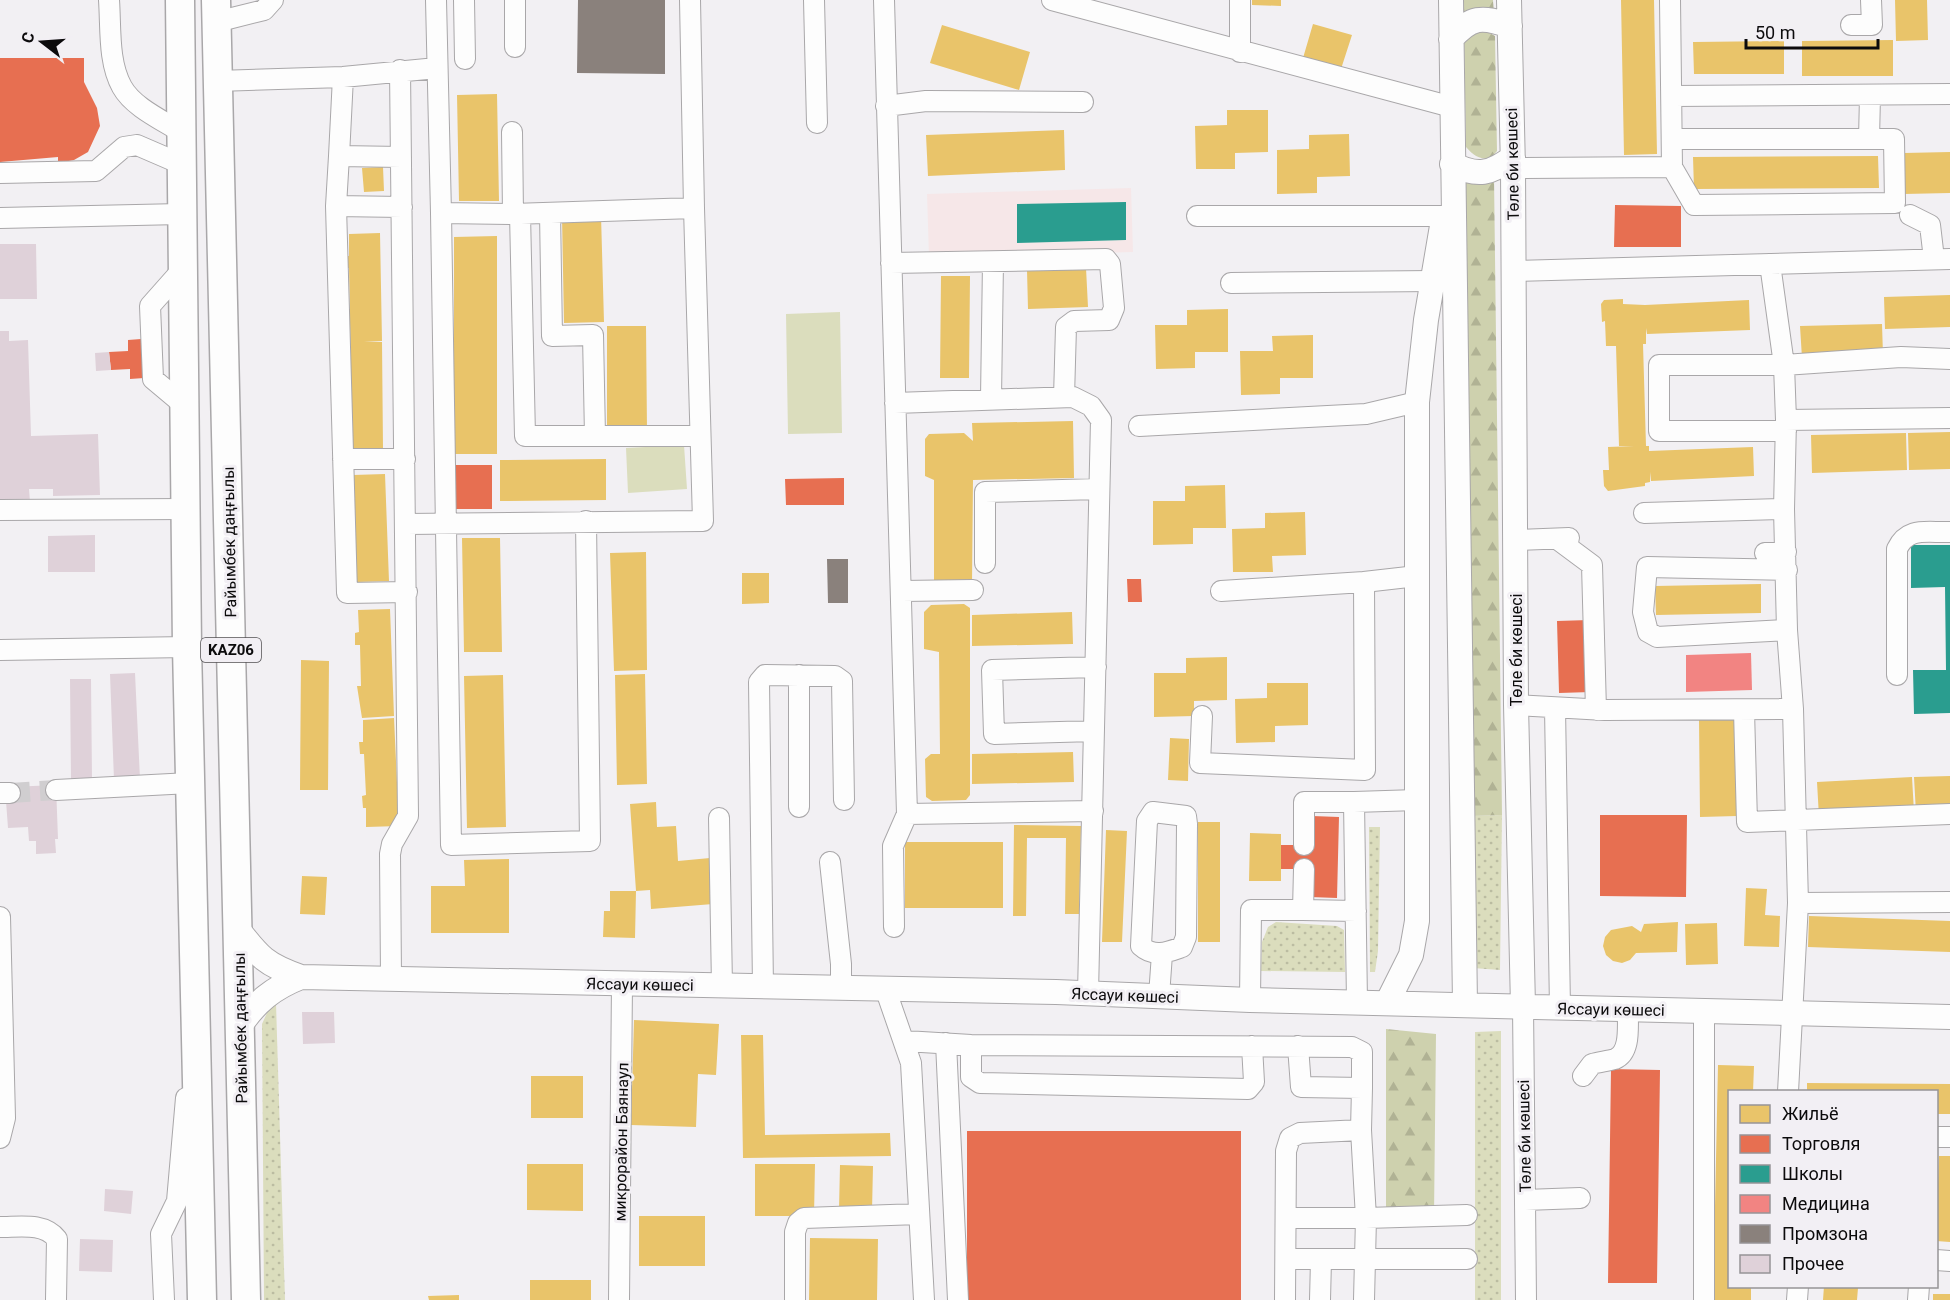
<svg xmlns="http://www.w3.org/2000/svg" width="1950" height="1300" viewBox="0 0 1950 1300" font-family="Roboto,sans-serif">
  <style>
    .education { fill: #f6e7e8 }
    .grass { fill: url(#grass-dots) }
    .forest { fill: url(#forest-firs) }
    .park { fill: #dbddbd }
    .homes { fill: #e9c46a }
    .shops { fill: #e76f51 }
    .schools { fill: #2a9d8f }
    .health { fill: #f28482 }
    .industry { fill: #8a817c }
    .building { fill: #dfd1d9 }
    .lines { fill: none; stroke-linecap: round; stroke-linejoin: round }
    .minor-tunnel { stroke: #d0ced0; stroke-width: 20; stroke-dasharray: 20 10; stroke-linecap: butt }
    .minor-casing { stroke: #a9a7a9; stroke-width: 22 }
    .major-casing { stroke: #a9a7a9; stroke-width: 26 }
    .highway-casing { stroke: #a9a7a9; stroke-width: 31 }
    .minor { stroke: #fdfdfd; stroke-width: 20 }
    .major { stroke: #fdfdfd; stroke-width: 24 }
    .highway { stroke: #fdfdfd; stroke-width: 28 }
    .labels { text-anchor: middle; stroke-width: 6; stroke-linejoin: round; paint-order: stroke }
    .shield { fill: #f2eff4; stroke: #514f52; stroke-width: 1.5 }
    .shield-label { font-size: 15px; font-weight: bold; fill: #0c0b0c }
    .street-label { font-size: 16px; fill: #0c0b0c; stroke: #f2eff4 }
  </style>
  <defs>
    <pattern id="grass-dots" width="8" height="8" patternUnits="userSpaceOnUse" patternTransform="scale(1.5)"><rect width="8" height="8" fill="#dbddbd"/><path d="M2 2h.1M6 6h.1" fill="none" stroke="#bbbca1" stroke-width="1.8" stroke-linecap="round"/></pattern>
    <pattern id="forest-firs" width="22" height="20" patternUnits="userSpaceOnUse" patternTransform="scale(1.5)"><rect width="22" height="20" fill="#ced1ae"/><path d="M5 1l3.5 6h-7zM16 11l3.5 6h-7z" fill="#b0b294"/></pattern>
  </defs>
  <rect width="100%" height="100%" fill="#f2f0f3"/>
  <!-- education -->
  <path class="education" d="M1131 188 1133 252 929 258 927 194Z"/>
  <!-- grass -->
  <path class="grass" d="M1502 815 1500 970 1473 968 1471 816Z
    M1369 827H1380L1378 951 1375 972H1370Z
    M1276 922 1337 926 1344 930 1345 972 1261 971 1262 942 1268 927Z
    M276 1003 285 1300H264L262 1024 271 1004Z
    M1501 1031V1300H1475V1032Z"/>
  <!-- forest -->
  <path class="forest" d="M1463 0H1493L1494 14 1478 11 1463 13Z
    M1486 31 1495 36 1497 151 1490 159C1478 159 1473 155 1466 147L1464 40 1466 33Z
    M1494 177 1502 815 1471 816 1465 178C1475 185 1484 186 1494 177Z
    M1386 1029 1436 1034 1434 1216 1386 1218Z"/>
  <!-- park -->
  <path class="park" d="M840 312 842 433 788 434 786 314Z
    M684 445 687 489 628 493 626 448Z"/>
  <!-- homes -->
  <path class="homes" d="M1252 0H1281V6L1252 5Z
    M1621 0H1654L1657 154 1624 155Z
    M1895 0H1927L1928 40 1896 41Z
    M1313 24 1352 35 1341 69 1303 58Z
    M942 25 1030 52 1019 90 930 63Z
    M1893 40V76H1802V41Z
    M1784 41V74H1694L1693 42Z
    M497 94 499 201H459L457 95Z
    M1227 110H1268V152L1235 153V169H1196L1195 126 1227 125Z
    M1064 130 1065 170 928 176 926 135Z
    M1349 134 1350 176 1317 177V193L1277 194V150L1309 149V135Z
    M1950 152V193L1904 194V153Z
    M1878 156 1879 188 1694 189 1693 157Z
    M383 167 384 191 364 192 362 168Z
    M601 215 604 322 564 323 562 216Z
    M380 233 382 341 364 342H382L383 449 351 450V376L347 377V364H351L350 322H346V309H350L349 268H345V256H349V234Z
    M497 236V454H454V237Z
    M1086 268 1088 307 1028 309 1027 270Z
    M941 276H970L969 378H940Z
    M1950 295V327L1885 329 1884 297Z
    M1623 299V304L1645 305 1749 300 1750 330 1647 334 1646 328V344H1643L1646 446H1649V451L1753 447 1754 476 1651 481 1650 472V482L1645 483V486L1608 491 1604 486 1603 470H1609L1608 447 1634 446H1619L1616 346H1606L1605 321 1602 322 1601 304 1604 300Z
    M1228 309V352H1195V368L1156 369 1155 325H1187V310Z
    M1882 324 1883 355 1802 358 1800 326Z
    M607 326H646L647 431 607 432Z
    M1313 335V378H1280V394L1241 395 1240 351H1273L1272 336Z
    M1073 421 1074 478 973 480 972 584H934V480L925 476V439L929 434 964 433 973 441 972 423Z
    M1950 432V469L1909 470 1908 433Z
    M1906 433 1907 470 1812 473 1811 435Z
    M606 459V500L500 501V460Z
    M385 474 389 581 357 582 353 551 356 550 355 509H351L350 497H354L353 475Z
    M1225 485 1226 528H1193V544L1153 545V501H1185V486Z
    M1305 512 1306 555 1272 556 1273 572H1233L1232 529 1265 528V513Z
    M462 538H500L502 652H464Z
    M646 552 647 670 614 671 610 553Z
    M742 573H769V603L742 604Z
    M1761 584V613L1656 615 1655 586Z
    M964 604 970 608V795L966 800 932 801 926 797 925 759 931 754H940L939 652 924 649V612L931 605Z
    M390 609 394 716 362 718 357 686H361L360 645H355V633L359 632 358 610Z
    M1072 612 1073 644 972 646V615Z
    M1227 657V700L1194 701V716L1154 717V673H1186V658Z
    M301 660 329 661 328 790H300Z
    M645 674 647 784 617 785 615 675Z
    M503 675 506 827 467 828 464 676Z
    M1267 683H1308V725L1275 726V742L1236 743 1235 699 1267 698Z
    M394 718 399 826 366 827V808H363L362 796 366 795 364 754H360L359 742H363V720Z
    M1699 720H1736L1737 816 1700 817Z
    M1170 738 1189 739 1188 781 1168 780Z
    M1073 752 1074 782 972 784V754Z
    M1950 776V811L1916 813 1914 777Z
    M1912 777 1914 812 1819 817 1817 782Z
    M656 802 657 827 676 826 678 861 710 858 713 904 651 909 650 890 636 891 630 804Z
    M1198 822H1220V942H1198Z
    M1014 825 1081 826 1079 914H1065L1066 838H1027L1026 916H1013Z
    M1106 830 1127 831 1122 942H1102Z
    M1250 833 1281 834V881H1249Z
    M905 842H1003V908H905Z
    M509 859V933H431V886H465L464 860Z
    M302 876 327 877 325 915 300 914Z
    M1746 888 1767 889 1765 915 1780 916 1779 947 1744 946Z
    M610 891H636L635 938 603 937 604 911H610Z
    M1809 916 1950 921V952L1808 947Z
    M1678 922 1677 952 1636 953 1630 960 1622 963 1613 961 1606 955 1603 946 1605 937 1611 930 1632 926 1641 932 1644 924Z
    M1717 923 1718 964 1686 965 1685 924Z
    M634 1020 719 1024 716 1075 698 1074 696 1127 631 1125Z
    M741 1035H763L765 1135 890 1133 891 1156 743 1158Z
    M1718 1065 1754 1066 1753 1092H1730V1286H1751V1300H1713Z
    M531 1076H583V1118H531Z
    M1807 1083 1950 1084V1114H1936V1092H1807Z
    M1939 1156H1950V1242L1936 1241Z
    M527 1164H583V1211L527 1210Z
    M755 1164H815L814 1216H755Z
    M840 1165 873 1166 872 1211 839 1210Z
    M639 1216H705V1266H639Z
    M810 1238 878 1239 877 1300H809Z
    M530 1280H591V1300H530Z
    M1824 1286 1858 1288 1857 1300H1823Z
    M1933 1294H1950V1300H1933Z
    M459 1295V1300H429L428 1296Z"/>
  <!-- shops -->
  <path class="shops" d="M0 58H84V82L97 108 100 126 88 152 74 160 58 163V157L0 162Z
    M1615 205 1681 206V247H1614Z
    M141 339 144 378 130 379V369L111 370 109 352 128 351V340Z
    M451 465H492V509H451Z
    M844 478V505H786L785 479Z
    M1127 579H1141L1142 602H1128Z
    M1589 620 1591 692 1559 693 1557 621Z
    M1600 815H1687L1686 897 1600 896Z
    M1312 816 1339 817 1337 898 1310 897 1311 869H1281V845H1312Z
    M1611 1069 1660 1070 1657 1283H1608Z
    M967 1131H1241V1300H967Z"/>
  <!-- schools -->
  <path class="schools" d="M1126 202V240L1017 243V204Z
    M1911 545H1950V713L1914 714 1913 670H1946L1945 587 1911 588Z"/>
  <!-- health -->
  <path class="health" d="M1751 653 1752 690 1686 692V655Z"/>
  <!-- industry -->
  <path class="industry" d="M578 0H665V74L577 73Z
    M827 559H848V603H828Z"/>
  <!-- building -->
  <path class="building" d="M0 244H36L37 299H0Z
    M0 331H9V341L28 340 31 436 98 434 100 495 53 496V489H29L30 502 0 503Z
    M109 352 111 370 96 371 95 353Z
    M95 535V572H48V536Z
    M135 673 140 779 114 780 110 674Z
    M70 679H91L92 779 71 780Z
    M56 785 58 839H55L56 853 36 854V841H29L28 827 8 828 6 801 10 787Z
    M302 1012H334L335 1043 303 1044Z
    M105 1189 133 1191 131 1214 104 1211Z
    M80 1239 113 1240 112 1272 79 1271Z"/>
  <g class="lines">
    <!-- minor-tunnel -->
    <path class="minor-tunnel" d="M10 793 56 790"/>
    <defs>
      <path id="minor" d="M109 0C111 28 108 62 122 87 133 107 162 120 181 132
        M436 0 441 213 513 214 694 208 690 0
        M464 0 465 59
        M814 0 817 123
        M884 0 907 814 893 846 894 927
        M1052 0 1452 107
        M1670 0 1672 167 1694 205 1895 203 1894 139H1673
        M216 22 264 10 273 0
        M1851 25H1872L1871 0
        M515 47V0
        M1240 52V0
        M217 81 343 77 437 68
        M1673 96 1950 94
        M886 106 926 101 1083 102
        M512 132 513 214
        M1869 139 1870 96
        M339 156 343 77
        M401 157 339 156 336 206 402 207
        M1513 168 1672 167
        M0 173 96 171 124 147 137 145 181 164
        M336 206 347 593 407 592
        M441 213 451 845 590 841 586 521
        M550 213 552 336 593 335 595 436
        M520 214 525 436H700
        M1910 215 1930 225 1934 259
        M1197 216H1443
        M0 218 181 214
        M891 263 1106 259 1110 264 1114 308 1109 320 1074 321 1066 327 1064 397
        M1770 264 1784 365 1901 357 1950 359
        M181 271 150 306 153 379 184 405
        M1513 271 1950 259
        M1231 283 1433 281
        M991 398 993 262
        M895 403 1073 397 1091 406 1101 420 1088 993
        M1786 420 1784 509 1787 630 1793 709
        M1139 426 1366 414 1417 402
        M1786 431H1659V365H1784L1786 420 1950 418
        M343 459H405
        M0 510 185 509
        M1644 513 1784 509
        M406 524 703 521 694 208
        M1557 539 1592 565 1596 710
        M1515 540 1569 538
        M1765 553 1786 552
        M985 563V492L1099 489
        M1787 570 1647 567 1643 612 1648 632 1657 637 1787 630
        M902 591 973 590
        M1221 591 1364 582
        M0 650 187 647
        M799 675V807
        M1897 675V549C1908 526 1927 533 1950 532
        M1516 705 1605 710 1793 709 1798 903 1788 1092
        M1555 708 1560 1008
        M1744 710 1747 822 1950 814
        M1202 716 1200 763 1365 770 1364 582 1417 576
        M1094 731 994 734 992 670 1096 667
        M56 790 190 783
        M0 793H10
        M1153 812 1186 816 1187 824 1186 937 1182 947C1168 952 1154 958 1141 946L1147 821Z
        M907 814 1093 811
        M719 818 722 986
        M1304 845V802H1354
        M830 862 841 964V988
        M1798 903 1950 902
        M1303 910 1356 911
        M0 917 5 1118 0 1138
        M391 978 390 854 392 844 408 816 400 70
        M763 987 759 682 765 675 835 676 842 681 844 800
        M885 988 911 1063 924 1300
        M1159 996 1162 954
        M1250 1000 1251 910H1303L1304 869
        M1357 1002 1354 802 1417 800
        M1523 1006 1526 1300
        M905 1041 971 1045 1352 1047 1362 1052V1088
        M946 1043 958 1300
        M971 1045V1077L980 1083 1248 1089 1254 1082 1252 1046
        M1583 1076 1592 1064C1599 1062 1608 1061 1615 1059 1632 1052 1627 1023 1628 1009
        M1936 1137H1950
        M1525 1200 1580 1198
        M1286 1218H1366L1361 1130
        M0 1227C19 1227 44 1222 57 1239L56 1300
        M1286 1259H1467
        M1936 1260 1950 1261
        M164 1300 161 1234 177 1201 186 1098
        M619 1300 622 984
        M795 1300V1232L798 1223 804 1218 919 1214
        M1285 1300 1286 1151 1290 1138 1300 1133 1361 1130 1362 1088 1301 1087 1298 1046
        M1320 1300 1321 1260
        M1364 1300 1366 1218 1467 1215
        M1704 1300V1011
        M1797 1300 1798 1286
        M1918 1300 1919 1286"/>
      <path id="major" d="M1451 0 1465 1004
        M1509 0 1513 168 1516 705 1523 1006
        M1451 39C1471 16 1482 16 1510 26
        M1452 164C1477 177 1491 174 1513 157
        M237 928C259 957 266 965 301 977L1056 992 1250 1000 1950 1017
        M1387 1003 1411 955 1417 921V402L1426 320 1442 226
        M240 1026C256 1002 273 988 301 977"/>
      <path id="highway" d="M180 0 187 647 202 1300
        M216 0 246 1300"/>
    </defs>
    <!-- minor casing -->
    <use href="#minor" class="minor-casing"/>
    <!-- major casing -->
    <use href="#major" class="major-casing"/>
    <!-- highway casing -->
    <use href="#highway" class="highway-casing"/>
    <!-- minor -->
    <use href="#minor" class="minor"/>
    <!-- major -->
    <use href="#major" class="major"/>
    <!-- highway -->
    <use href="#highway" class="highway"/>
  </g>
  <g class="labels">
    <!-- shield labels -->
    <rect class="shield" x="201" y="638" width="60" height="24" rx="4.5"/>
    <g class="shield-label">
      <text x="231" y="655">KАZ06</text>
    </g>
    <!-- street labels -->
    <g class="street-label">
      <text transform="translate(1512 164) rotate(-91)" y="6">Төле би көшесі</text>
      <text transform="translate(229 542) rotate(-91)" y="6">Райымбек даңғылы</text>
      <text transform="translate(1516 650) rotate(-90)" y="6">Төле би көшесі</text>
      <text transform="translate(640 984) rotate(1)" y="6">Яссауи көшесі</text>
      <text transform="translate(1125 995) rotate(2)" y="6">Яссауи көшесі</text>
      <text transform="translate(1611 1009) rotate(1)" y="6">Яссауи көшесі</text>
      <text transform="translate(240 1028) rotate(-91)" y="6">Райымбек даңғылы</text>
      <text transform="translate(1524 1136) rotate(-91)" y="6">Төле би көшесі</text>
      <text transform="translate(621 1142) rotate(-89)" y="6">микрорайон Баянаул</text>
    </g>
  </g>
  <!-- legend -->
  <rect x="1728" y="1090" width="210" height="198" fill="#f2eff4" stroke="#969497" stroke-width="1.5"/>
  <rect x="1740" y="1105" width="30" height="18" fill="#e9c46a" stroke="#969497" stroke-width="1.5"/>
  <text x="1782" y="1120" font-size="18" fill="#0c0b0c">Жильё</text>
  <rect x="1740" y="1135" width="30" height="18" fill="#e76f51" stroke="#969497" stroke-width="1.5"/>
  <text x="1782" y="1150" font-size="18" fill="#0c0b0c">Торговля</text>
  <rect x="1740" y="1165" width="30" height="18" fill="#2a9d8f" stroke="#969497" stroke-width="1.5"/>
  <text x="1782" y="1180" font-size="18" fill="#0c0b0c">Школы</text>
  <rect x="1740" y="1195" width="30" height="18" fill="#f28482" stroke="#969497" stroke-width="1.5"/>
  <text x="1782" y="1210" font-size="18" fill="#0c0b0c">Медицина</text>
  <rect x="1740" y="1225" width="30" height="18" fill="#8a817c" stroke="#969497" stroke-width="1.5"/>
  <text x="1782" y="1240" font-size="18" fill="#0c0b0c">Промзона</text>
  <rect x="1740" y="1255" width="30" height="18" fill="#dfd1d9" stroke="#969497" stroke-width="1.5"/>
  <text x="1782" y="1270" font-size="18" fill="#0c0b0c">Прочее</text>
  <!-- north arrow -->
  <g transform="translate(42 42) rotate(287)" stroke="#f2eff4" stroke-width="4.5" paint-order="stroke">
  <path d="M0-4.5L10 22L0 15L-10 22Z" fill="#0c0b0c"/>
  <text y="-9" font-size="16" font-weight="bold" text-anchor="middle" fill="#0c0b0c">С</text>
  </g>
  <!-- scale -->
  <path d="M1746 39v9h132v-9" fill="none" stroke="#0c0b0c" stroke-width="3"/>
  <text x="1755" y="39" font-size="18" fill="#0c0b0c" stroke="#f2eff4" stroke-width="4.5" paint-order="stroke">50 m</text>
</svg>
